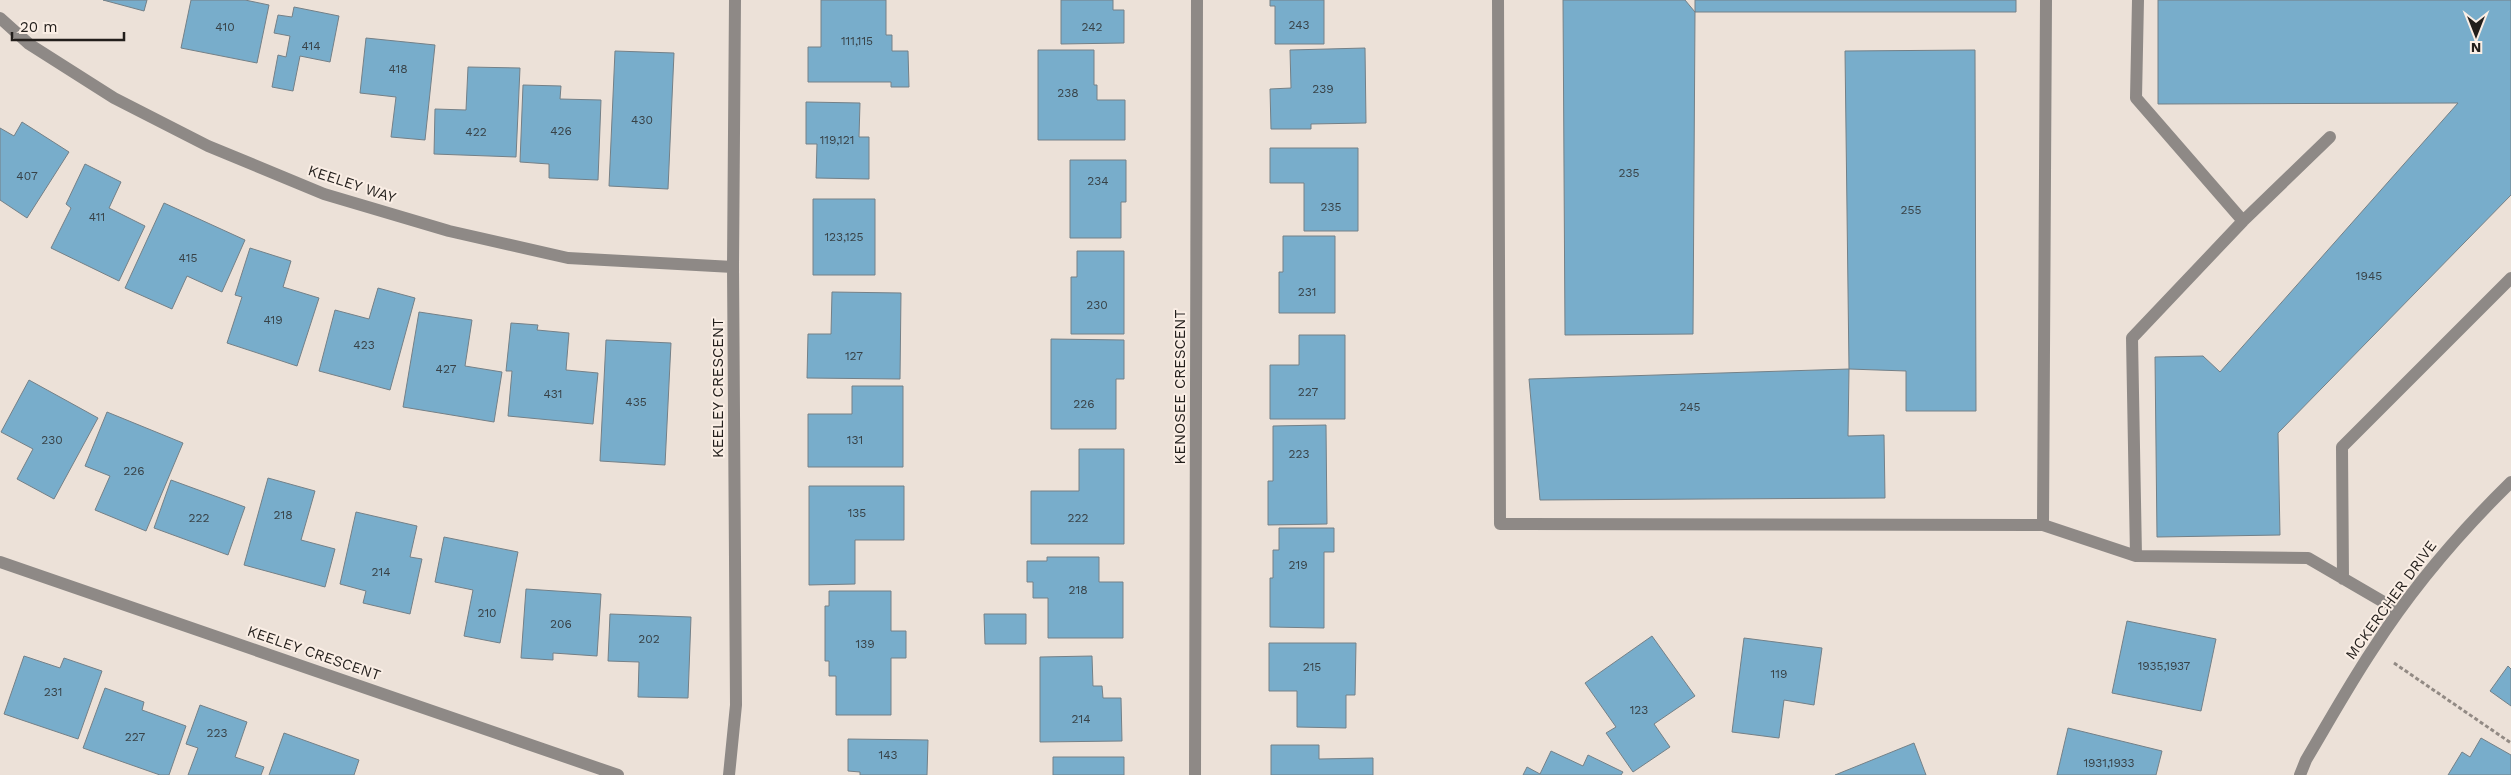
<svg xmlns="http://www.w3.org/2000/svg" width="2511" height="775" viewBox="0 0 2511 775" font-family="'Work Sans',sans-serif">
  <style>
    .building { fill: #78adcb; stroke: #748087 }
    .lines { fill: none; stroke-linecap: round; stroke-linejoin: round }
    .path { stroke: #928a84; stroke-width: 3; stroke-dasharray: 4 2.5; stroke-linecap: butt }
    .minor { stroke: #8e8986; stroke-width: 12 }
    .labels { text-anchor: middle; stroke-width: 4; stroke-linejoin: round; paint-order: stroke }
    .number-label { font-size: 12px; fill: #384247 }
    .street-label { font-size: 15px; fill: #221e1b; stroke: #faeee5 }
  </style>
  <rect width="100%" height="100%" fill="#ece1d8"/>
  <!-- building -->
  <path class="building" d="M103 0H147L144 11Z
    M191 0H245L269 5 257 63 181 48Z
    M821 0H886V35H892V51H908L909 87H891V82H808V47H821Z
    M1061 0H1113V10H1124V43L1061 44Z
    M1270 0H1324V44H1275V6H1270Z
    M1563 0H1685L1695 12 1693 334 1565 335Z
    M1695 0H2016V12H1695Z
    M2158 0H2511V195L2278 433 2280 535 2157 537 2155 357 2203 356 2220 372 2458 103 2158 104Z
    M294 7 339 16 330 62 300 56 293 91 272 87 278 55 286 57 290 36 274 33 278 15 292 17Z
    M366 38 435 45 425 140 391 137 396 97 360 93Z
    M1365 48 1366 123 1311 124V129H1271L1270 89 1291 88 1290 50Z
    M1038 50H1094V85H1097V100H1125V140H1038Z
    M1975 50 1976 411H1906V371L1849 369 1845 51Z
    M615 51 674 53 668 189 609 186Z
    M468 67 520 68 516 157 434 154 435 109 466 110Z
    M523 85 561 86 560 99 601 100 598 180 549 178V164L520 162Z
    M806 102 860 103 859 137H869V179L816 178 817 144H806Z
    M22 122 69 152 27 218 0 200V128L14 136Z
    M1270 148H1358V231H1304V183H1270Z
    M1070 160H1126V202H1121V238H1070Z
    M85 164 121 182 109 208 145 226 119 281 51 248 71 208 66 204Z
    M813 199H875V275H813Z
    M164 203 245 240 222 292 187 276 172 309 125 288Z
    M1283 236H1335V313H1279V272H1283Z
    M250 248 291 261 283 287 319 298 297 366 227 343 242 297 235 295Z
    M1077 251H1124V334H1071V277H1077Z
    M378 288 415 298 390 390 319 371 335 310 369 319Z
    M832 292 901 293 900 379 807 378 808 334H831Z
    M419 312 472 320 465 366 502 372 494 422 403 407Z
    M511 323 538 325 537 330 569 333 566 370 598 373 593 424 508 416 512 371H506Z
    M1299 335H1345V419H1270V365H1299Z
    M1051 339 1124 340V379H1116V429H1051Z
    M606 340 671 343 665 465 600 461Z
    M1849 369 1848 436 1884 435 1885 498 1540 500 1529 379Z
    M29 380 98 418 54 499 17 479 33 449 1 432Z
    M852 386H903V467H808V414H852Z
    M107 412 183 443 146 531 95 510 110 476 85 466Z
    M1326 425 1327 524 1268 525V481H1273V426Z
    M1079 449H1124V544H1031V491H1079Z
    M268 478 315 491 301 540 335 549 325 587 244 565Z
    M171 480 245 507 228 555 154 528Z
    M809 486H904V540H855V584L809 585Z
    M356 512 417 526 410 557 422 559 410 614 363 603 366 591 340 584Z
    M1279 528H1334V552H1324V628L1270 627V578H1273V550H1279Z
    M444 537 518 552 500 643 464 636 473 590 435 582Z
    M1047 557H1099V582H1123V638H1048V598H1033V582H1027V561H1047Z
    M526 589 601 594 597 656 553 653V660L521 658Z
    M829 591H891V631H906V658H891V715H836V676H829V661H825V606H829Z
    M610 614 691 617 688 698 638 697 639 662 608 661Z
    M984 614H1026V644H985Z
    M2127 621 2216 639 2201 711 2112 693Z
    M1652 636 1695 696 1654 724 1670 747 1633 772 1606 733 1616 727 1585 683Z
    M1744 638 1822 648 1814 705 1784 700 1779 738 1732 732Z
    M1269 643H1356L1355 695H1346V728L1297 727V691H1269Z
    M24 656 60 668 64 658 102 671 78 739 4 714Z
    M1092 656 1093 686H1102L1103 698H1121L1122 741 1040 742V657Z
    M2508 666 2511 669V706L2490 691Z
    M105 688 144 702 142 710 186 726 169 775H160L83 748Z
    M200 705 247 722 235 757 264 767 261 775H188L198 748 186 744Z
    M2068 728 2162 751 2156 775H2057Z
    M284 733 359 760 354 775H269Z
    M2481 738 2511 755V775H2448L2462 752 2470 757Z
    M848 739 928 740 927 775H860V772L848 771Z
    M1914 743 1926 775H1835Z
    M1271 745H1319V759L1373 758V775H1271Z
    M1551 751 1583 766 1588 755 1623 772 1621 775H1523L1527 767 1540 774Z
    M1053 757H1124V775H1053Z"/>
  <g class="lines">
    <!-- path -->
    <path class="path" d="M2394 663 2511 743"/>
    <!-- minor -->
    <path class="minor" d="M1498 0 1500 524 2043 525 2046 0
      M2138 0 2136 98 2243 221 2132 338 2136 556 2308 558 2399 611
      M0 18 29 44 114 98 208 146 324 194 449 231 568 258 733 267
      M2243 221 2330 137
      M2043 525 2136 556
      M0 562 618 775
      M2343 579 2342 447 2511 278
      M729 775 736 705 733 267 735 0
      M1195 775 1197 0
      M2300 775 2306 760C2328 723 2349 685 2373 649 2412 588 2460 532 2511 482"/>
  </g>
  <g class="labels">
    <!-- number labels -->
    <g class="number-label">
      <text x="1299" y="29">243</text>
      <text x="225" y="31">410</text>
      <text x="1092" y="31">242</text>
      <text x="857" y="45">111,115</text>
      <text x="311" y="50">414</text>
      <text x="398" y="73">418</text>
      <text x="1323" y="93">239</text>
      <text x="1068" y="97">238</text>
      <text x="642" y="124">430</text>
      <text x="561" y="135">426</text>
      <text x="476" y="136">422</text>
      <text x="837" y="144">119,121</text>
      <text x="1629" y="177">235</text>
      <text x="27" y="180">407</text>
      <text x="1098" y="185">234</text>
      <text x="1331" y="211">235</text>
      <text x="1911" y="214">255</text>
      <text x="97" y="221">411</text>
      <text x="844" y="241">123,125</text>
      <text x="188" y="262">415</text>
      <text x="2369" y="280">1945</text>
      <text x="1307" y="296">231</text>
      <text x="1097" y="309">230</text>
      <text x="273" y="324">419</text>
      <text x="364" y="349">423</text>
      <text x="854" y="360">127</text>
      <text x="446" y="373">427</text>
      <text x="1308" y="396">227</text>
      <text x="553" y="398">431</text>
      <text x="636" y="406">435</text>
      <text x="1084" y="408">226</text>
      <text x="1690" y="411">245</text>
      <text x="52" y="444">230</text>
      <text x="855" y="444">131</text>
      <text x="1299" y="458">223</text>
      <text x="134" y="475">226</text>
      <text x="857" y="517">135</text>
      <text x="283" y="519">218</text>
      <text x="199" y="522">222</text>
      <text x="1078" y="522">222</text>
      <text x="1298" y="569">219</text>
      <text x="381" y="576">214</text>
      <text x="1078" y="594">218</text>
      <text x="487" y="617">210</text>
      <text x="561" y="628">206</text>
      <text x="649" y="643">202</text>
      <text x="865" y="648">139</text>
      <text x="2164" y="670">1935,1937</text>
      <text x="1312" y="671">215</text>
      <text x="1779" y="678">119</text>
      <text x="53" y="696">231</text>
      <text x="1639" y="714">123</text>
      <text x="1081" y="723">214</text>
      <text x="217" y="737">223</text>
      <text x="135" y="741">227</text>
      <text x="888" y="759">143</text>
      <text x="2109" y="767">1931,1933</text>
    </g>
    <!-- street labels -->
    <g class="street-label">
      <text transform="translate(352 184) rotate(18)" y="5">KEELEY WAY</text>
      <text transform="translate(1180 387) rotate(-90)" y="5">KENOSEE CRESCENT</text>
      <text transform="translate(718 388) rotate(-90)" y="5">KEELEY CRESCENT</text>
      <text transform="translate(2391 600) rotate(-54)" y="5">MCKERCHER DRIVE</text>
      <text transform="translate(314 653) rotate(19)" y="5">KEELEY CRESCENT</text>
    </g>
  </g>
  <!-- north arrow -->
  <g transform="translate(2476 35) rotate(180)" stroke="#faeee5" stroke-width="4" paint-order="stroke">
  <path d="M0-4L9 19L0 12L-9 19Z" fill="#221e1b"/>
  <text y="-8" font-size="14" font-weight="bold" text-anchor="middle" fill="#221e1b">N</text>
  </g>
  <!-- scale -->
  <path d="M12 32v8h112v-8" fill="none" stroke="#221e1b" stroke-width="2.5"/>
  <text x="20" y="32" font-size="15" fill="#221e1b" stroke="#faeee5" stroke-width="4" paint-order="stroke">20 m</text>
</svg>
